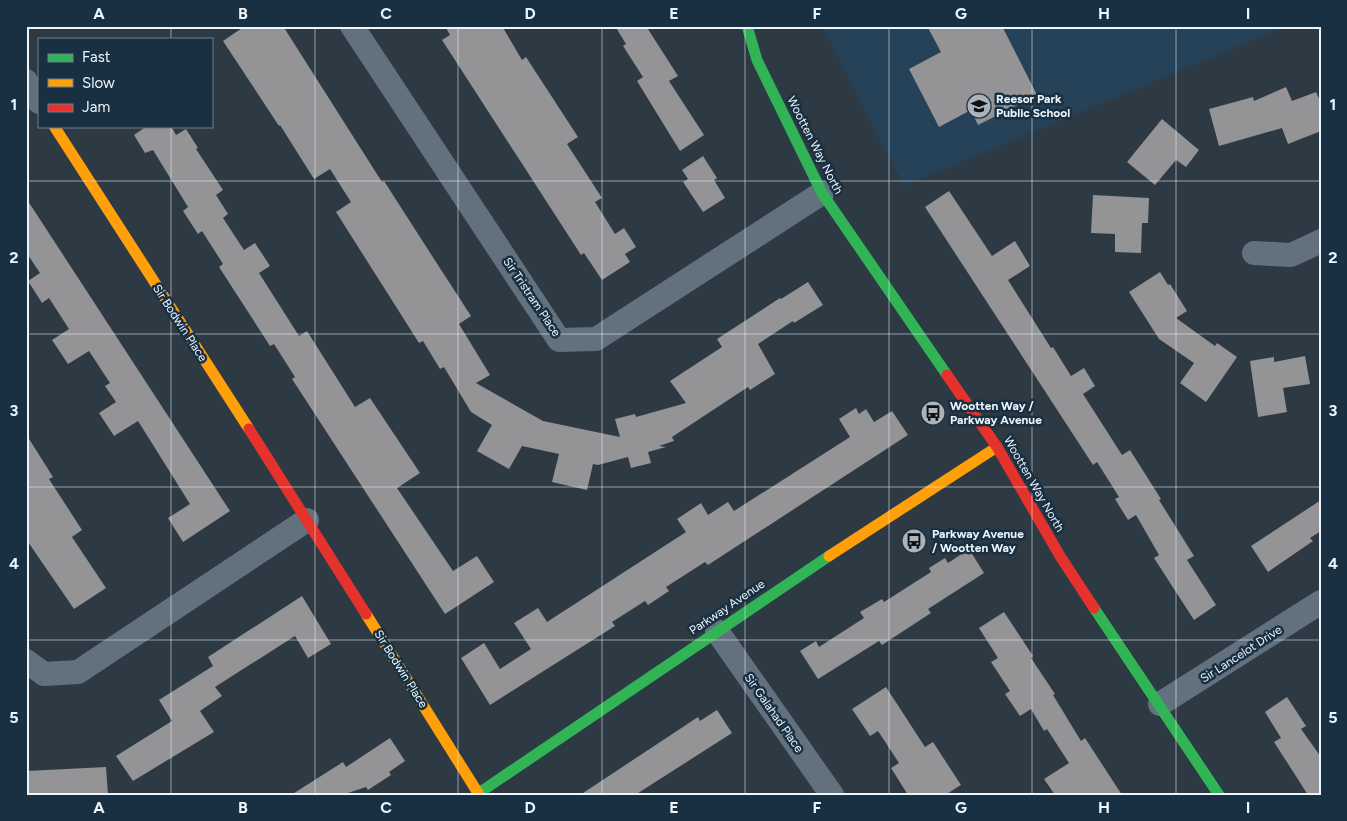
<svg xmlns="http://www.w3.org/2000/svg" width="1347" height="821" viewBox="0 0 1347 821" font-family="Figtree,sans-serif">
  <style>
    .built { fill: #264258 }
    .building { fill: #949395 }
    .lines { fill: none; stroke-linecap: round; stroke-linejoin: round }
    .street { stroke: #63717e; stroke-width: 24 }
    .fast { stroke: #30b455; stroke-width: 11 }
    .slow { stroke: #ff9f0a; stroke-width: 11 }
    .jam { stroke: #e5322d; stroke-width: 11 }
    .grid { fill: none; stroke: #edf6fd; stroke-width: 1; stroke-opacity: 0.55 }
    .labels { text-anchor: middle; stroke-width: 5; stroke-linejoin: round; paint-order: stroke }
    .poi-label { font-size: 12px; font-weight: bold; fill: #edf6fd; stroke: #193042; text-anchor: start }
    .street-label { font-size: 12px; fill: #edf6fd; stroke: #193042 }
    .neatline { fill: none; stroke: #edf6fd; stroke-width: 2 }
    .grid-label { font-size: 16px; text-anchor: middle; font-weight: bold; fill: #edf6fd }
  </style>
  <rect width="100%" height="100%" fill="#2d3943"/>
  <!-- built -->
  <path class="built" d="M822 26H1287L904 186Z"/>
  <!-- building -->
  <path class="building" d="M245 26H283L382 182 384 181 436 262 471 316 459 324 490 375 476 383 543 421 620 437 615 419 635 414 636 417 686 403 670 381 722 347 717 339 780 298 781 299 808 282 823 305 794 323 793 321 758 344 775 374 750 390 748 387 672 437 674 441 659 446 666 447 648 452 651 463 631 468 628 457 598 465 593 464 587 490 552 482 559 454 522 446 509 469 477 451 492 425 471 412 444 367 440 369 423 341 419 343 400 313 336 212 351 202 330 169 314 179 280 125 279 126 223 41Z
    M445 26H502L522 60 526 57 578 137 567 144 602 198 595 202 615 234 624 228 636 247 625 254 630 262 602 280 584 253 581 255 442 40 450 35Z
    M615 26H646L678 76 669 81 704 135 680 151 637 81 643 77 623 46 626 44Z
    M927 26H1002L1037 95 978 125 971 110 939 127 909 69 941 52Z
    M1286 87 1292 101 1316 92 1321 103V131L1288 144 1282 128 1219 146 1209 109 1253 97 1254 101Z
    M1162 119 1199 150 1186 167 1176 160 1155 185 1127 162Z
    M147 126H171L176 135 186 129 198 148 196 149 223 190 216 195 228 214 223 218 244 250 255 243 270 266 259 273 299 336 307 331 355 407 370 398 420 473 397 488 453 571 477 556 494 582 445 614 292 379 295 377 274 344 270 346 219 267 223 264 202 231 198 234 183 211 188 207 153 150 145 153 134 135Z
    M703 156 717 178 714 180 725 198 703 212 683 182 688 179 682 170Z
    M949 191 992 256 1015 241 1030 266 1008 280 1051 348 1053 347 1071 376 1084 368 1095 386 1083 394 1122 455 1130 450 1161 499 1159 500 1194 556 1187 560 1216 605 1194 620 1154 558 1159 555 1136 515 1128 520 1115 499 1119 497 1097 462 1093 465 925 207Z
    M1093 195 1149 198 1148 223H1142L1141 253 1115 252V234L1091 233Z
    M26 198 230 511 183 542 168 518 190 504 138 421 114 436 99 413 116 402 105 386 110 383 89 351 68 364 52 340 69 329 49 298 42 303 28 281 40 273 26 252Z
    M1160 272 1168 285 1170 284 1187 311 1176 318 1215 346 1217 343 1237 357 1206 402 1180 383 1194 363 1159 339 1129 292Z
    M1305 356 1310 384 1283 388 1287 412 1258 417 1250 361 1274 357V362Z
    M856 408 859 414 866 409 874 422 892 411 908 435 708 565 705 562 666 587 669 591 648 605 645 601 612 622 615 626 490 705 461 658 484 643 500 669 531 649 514 623 538 608 547 622 686 532 677 519 701 503 708 515 728 502 734 511 850 437 839 419Z
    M26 434 53 477 49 479 82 530 72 537 106 588 74 609 26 539Z
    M1321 500V531L1310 538 1313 541 1268 572 1251 546Z
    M969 549 984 573 928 609 931 613 882 645 879 641 818 679 800 651 816 641 819 647 864 618 860 612 882 599 884 602 931 572 929 568 945 558 948 563Z
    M302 596 331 644 308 658 295 636 215 687 222 696 200 711 214 732 133 781 116 756 172 721 159 700 213 666 208 657Z
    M1004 612 1033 656 1031 658 1055 694 1053 695 1081 741 1085 738 1122 795H1055L1044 779 1069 763 1047 729 1044 731 1031 709 1020 716 1005 694 1010 691 991 662 998 658 979 628Z
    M886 687 925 747 933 742 961 785 945 795H908L891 768 899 763 878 731 870 736 852 709Z
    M1287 697 1306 726 1301 729 1321 757V795H1308L1274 742 1281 738 1265 712Z
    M717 710 732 733 635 795H580L698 717 700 721Z
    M390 738 405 761 389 772 391 775 368 790 366 787 342 795H291L343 762 346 767Z
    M106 767 108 795H26V771Z"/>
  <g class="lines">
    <!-- street -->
    <path class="street" d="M352 26 559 340 596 339 822 193
      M26 81 39 102
      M1254 253 1291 255 1321 241
      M717 631 832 795
      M26 661 44 674 78 672 307 520
      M1160 704 1321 602"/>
    <!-- fast -->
    <path class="fast" d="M747 26 757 60 822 193 947 375
      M1094 608 1219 795
      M476 795 829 556"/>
    <!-- slow -->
    <path class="slow" d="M54 126 249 429
      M829 556 997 447
      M366 614 478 793"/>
    <!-- jam -->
    <path class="jam" d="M947 375 997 447 1060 556 1094 608
      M249 429 366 614"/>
  </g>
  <!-- grid -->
  <path class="grid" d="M171 26V39M315 26V795M458 26V795M602 26V795M745 26V795M889 26V795M1032 26V795M1176 26V795M171 126V795M26 181H1321M26 334H1321M26 487H1321M26 640H1321"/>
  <!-- icons -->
  <defs>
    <symbol id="school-disc" viewBox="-11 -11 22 22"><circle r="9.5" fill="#aab4bc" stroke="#193042"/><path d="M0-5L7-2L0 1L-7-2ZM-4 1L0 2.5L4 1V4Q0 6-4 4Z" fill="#111"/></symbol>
    <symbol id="bus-disc" viewBox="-11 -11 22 22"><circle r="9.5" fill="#aab4bc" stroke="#193042"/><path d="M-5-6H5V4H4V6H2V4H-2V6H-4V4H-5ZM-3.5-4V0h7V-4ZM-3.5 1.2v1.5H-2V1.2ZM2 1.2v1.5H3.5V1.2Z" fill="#111"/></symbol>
  </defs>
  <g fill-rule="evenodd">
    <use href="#school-disc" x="965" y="92" width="28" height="28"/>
    <use href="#bus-disc" x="919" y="399" width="28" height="28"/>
    <use href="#bus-disc" x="900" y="527" width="28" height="28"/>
  </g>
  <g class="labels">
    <!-- poi labels -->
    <g class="poi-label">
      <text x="996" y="103">Reesor Park<tspan x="996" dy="14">Public School</tspan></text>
      <text x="950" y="410">Wootten Way /<tspan x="950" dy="14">Parkway Avenue</tspan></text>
      <text x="932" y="538">Parkway Avenue<tspan x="932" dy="14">/ Wootten Way</tspan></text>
    </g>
    <!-- street labels -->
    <g class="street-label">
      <text transform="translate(815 145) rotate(63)" y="4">Wootten Way North</text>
      <text transform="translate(532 297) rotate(56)" y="4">Sir Tristram Place</text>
      <text transform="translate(180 323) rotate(57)" y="4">Sir Bodwin Place</text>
      <text transform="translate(1034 484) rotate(60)" y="4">Wootten Way North</text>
      <text transform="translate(727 607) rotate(-34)" y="4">Parkway Avenue</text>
      <text transform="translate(1241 654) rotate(-33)" y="4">Sir Lancelot Drive</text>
      <text transform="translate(401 669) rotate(58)" y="4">Sir Bodwin Place</text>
      <text transform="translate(774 713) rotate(55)" y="4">Sir Galahad Place</text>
    </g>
  </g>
  <!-- border -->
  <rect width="1347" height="821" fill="none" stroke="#193042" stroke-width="55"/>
  <!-- legend -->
  <rect x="38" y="38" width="175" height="90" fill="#193042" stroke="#6e7f8d"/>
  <rect x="48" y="54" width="25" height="8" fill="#30b455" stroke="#6e7f8d"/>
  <text x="82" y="62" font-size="15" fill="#edf6fd">Fast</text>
  <rect x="48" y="79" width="25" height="8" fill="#ff9f0a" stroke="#6e7f8d"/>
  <text x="82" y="88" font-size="15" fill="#edf6fd">Slow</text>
  <rect x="48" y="104" width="25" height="8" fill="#e5322d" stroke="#6e7f8d"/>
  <text x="82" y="112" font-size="15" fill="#edf6fd">Jam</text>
  <rect x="28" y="28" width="1292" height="766" class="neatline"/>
  <g class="grid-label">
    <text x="99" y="19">A</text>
    <text x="243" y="19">B</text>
    <text x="386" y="19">C</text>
    <text x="530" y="19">D</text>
    <text x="674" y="19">E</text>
    <text x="817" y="19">F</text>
    <text x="961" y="19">G</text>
    <text x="1104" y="19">H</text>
    <text x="1248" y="19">I</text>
    <text x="14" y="110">1</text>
    <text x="1333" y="110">1</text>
    <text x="14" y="263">2</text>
    <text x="1333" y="263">2</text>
    <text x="14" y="416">3</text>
    <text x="1333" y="416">3</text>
    <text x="14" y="569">4</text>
    <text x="1333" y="569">4</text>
    <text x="14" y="723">5</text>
    <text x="1333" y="723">5</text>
    <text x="99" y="813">A</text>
    <text x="243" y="813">B</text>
    <text x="386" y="813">C</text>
    <text x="530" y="813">D</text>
    <text x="674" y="813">E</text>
    <text x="817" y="813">F</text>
    <text x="961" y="813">G</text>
    <text x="1104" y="813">H</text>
    <text x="1248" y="813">I</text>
  </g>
</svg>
